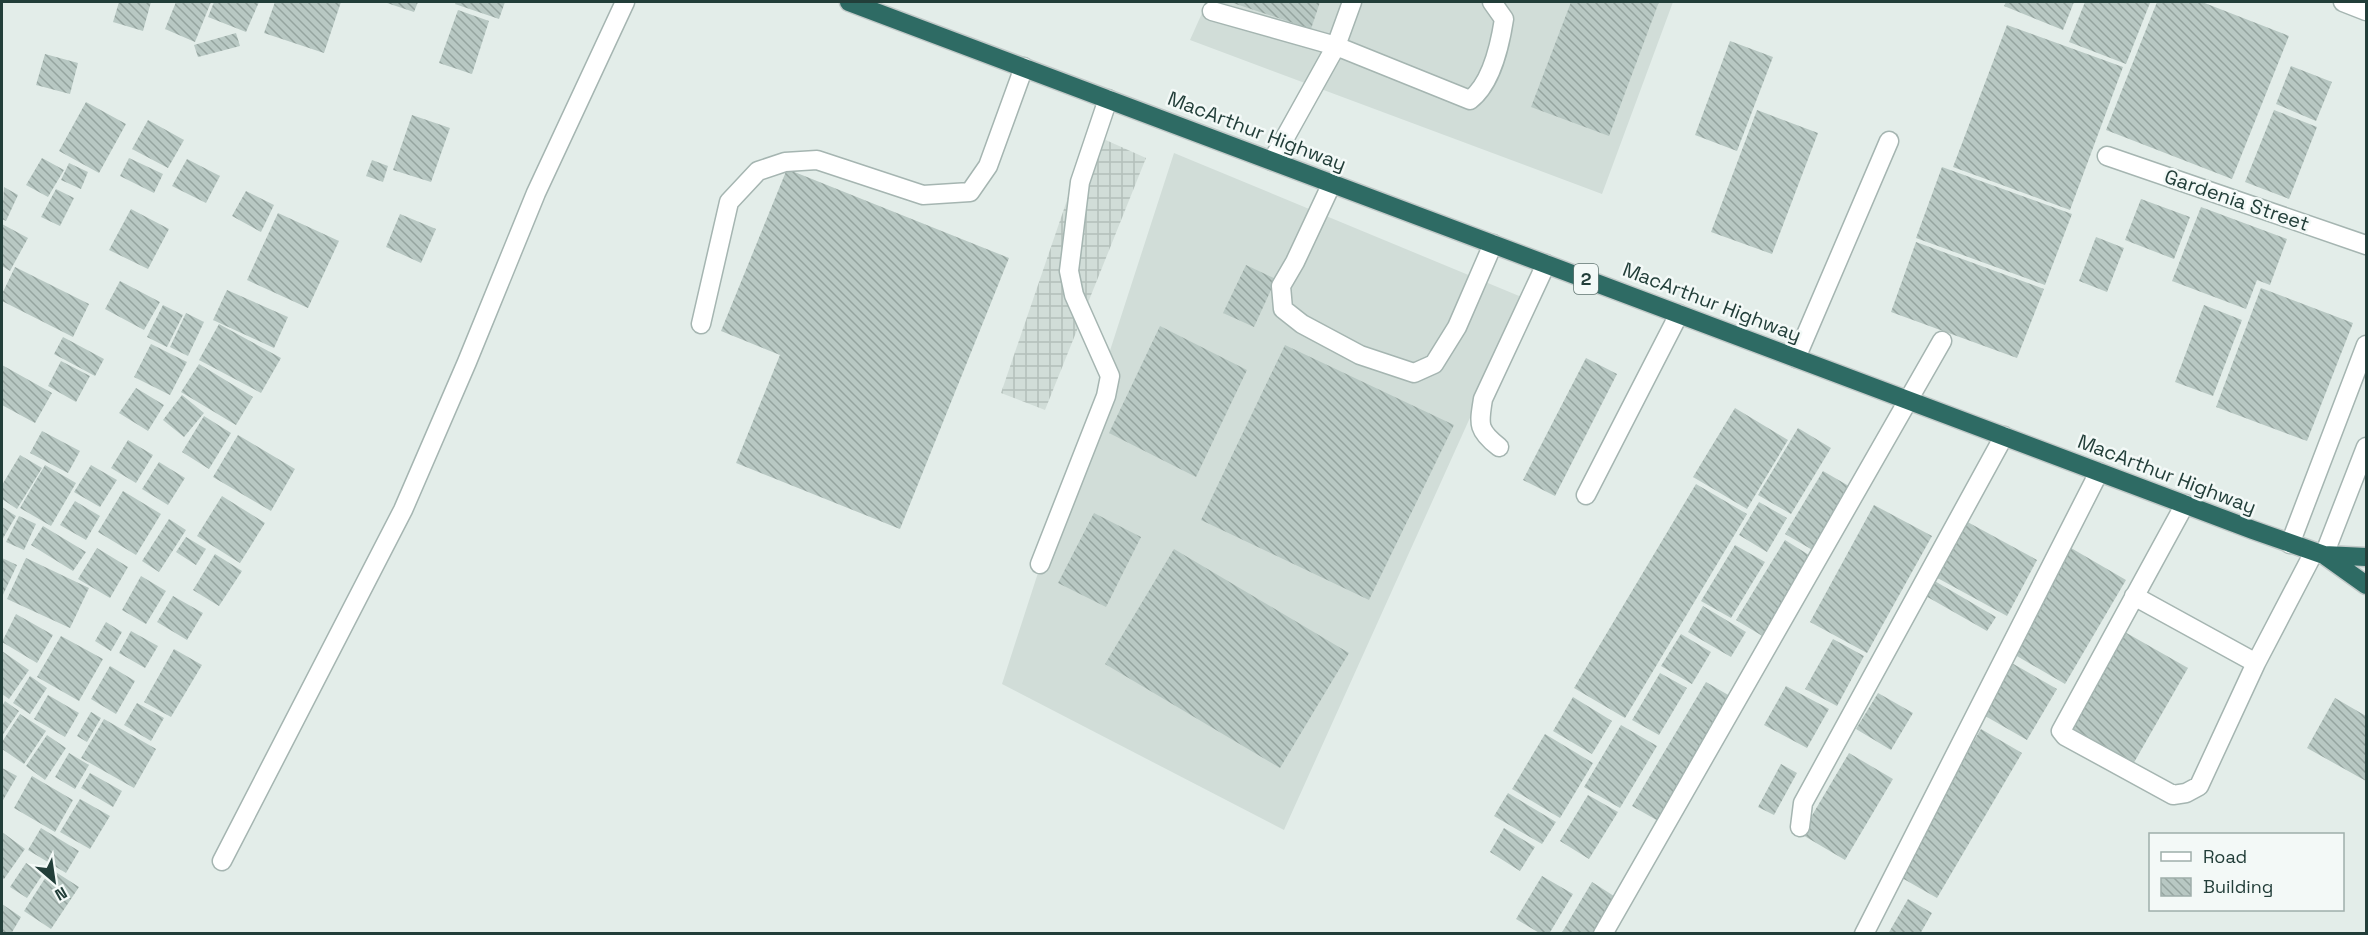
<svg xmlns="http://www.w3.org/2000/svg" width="2368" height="935" viewBox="0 0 2368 935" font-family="'Space Grotesk',sans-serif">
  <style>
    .built { fill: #d1ddd8 }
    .industrial { fill: url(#industrial-grid) }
    .building { fill: url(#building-back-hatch) }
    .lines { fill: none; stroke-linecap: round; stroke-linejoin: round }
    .lane-casing { stroke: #a5b5b1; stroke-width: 21 }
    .street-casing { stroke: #a5b5b1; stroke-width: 21 }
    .highway-casing { stroke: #c1c9c8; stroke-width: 21 }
    .lane { stroke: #fff; stroke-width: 18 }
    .street { stroke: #fff; stroke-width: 18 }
    .highway { stroke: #2e6b64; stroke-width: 18 }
    .labels { text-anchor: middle; stroke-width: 5; stroke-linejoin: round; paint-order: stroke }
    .shield { fill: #f3f9f7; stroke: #617672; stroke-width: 1.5 }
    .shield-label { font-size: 18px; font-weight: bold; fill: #223e39 }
    .street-label { font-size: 20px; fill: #223e39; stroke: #f3f9f7 }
  </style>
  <defs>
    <pattern id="industrial-grid" width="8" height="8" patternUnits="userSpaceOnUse" patternTransform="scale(1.5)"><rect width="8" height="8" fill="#d1ddd8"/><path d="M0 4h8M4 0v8" fill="none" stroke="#b3bfba"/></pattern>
    <pattern id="building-back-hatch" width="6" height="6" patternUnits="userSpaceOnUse" patternTransform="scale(1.5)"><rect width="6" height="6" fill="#b8c8c3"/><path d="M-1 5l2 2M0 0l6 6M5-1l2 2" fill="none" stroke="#95a49f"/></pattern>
  </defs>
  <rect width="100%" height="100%" fill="#e3ede9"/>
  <!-- built -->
  <path class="built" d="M1207 2H1673L1602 194 1190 40Z
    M1174 153 1524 298 1284 830 1002 684Z"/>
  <!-- industrial -->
  <path class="industrial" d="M1090 133 1146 158 1045 410 1001 393Z"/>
  <!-- building -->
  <path class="building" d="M119 2H151L143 31 113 22Z
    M176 2H211L195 42 165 29Z
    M214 2H259L246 32 208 17Z
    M275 2H341L324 53 264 33Z
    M384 2H418L414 12Z
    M456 2H505L499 19 455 4Z
    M1230 2H1320L1311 29Z
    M1571 2H1659L1609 136 1531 107Z
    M2006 2H2074L2063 30 2004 6Z
    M2085 2 2150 3 2126 64 2069 42Z
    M2157 2H2202L2289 36 2232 179 2106 130Z
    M458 10 489 21 472 74 439 63Z
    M2007 25 2123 67 2070 210 1953 167Z
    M236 33 240 46 198 57 194 45Z
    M1730 41 1773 57 1737 151 1695 135Z
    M45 54 78 63 70 94 36 85Z
    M2291 66 2332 82 2316 121 2276 104Z
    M86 102 126 124 99 173 59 151Z
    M1757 110 1818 133 1772 254 1711 232Z
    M2274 110 2317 127 2289 199 2245 182Z
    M412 115 450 128 431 182 393 170Z
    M148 120 184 140 168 168 132 149Z
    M42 158 64 170 48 197 26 185Z
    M129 158 163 174 154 193 120 176Z
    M187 159 220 176 206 203 172 186Z
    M372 160 388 166 383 182 366 176Z
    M69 163 88 172 81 189 61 180Z
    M1942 167 2072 214 2045 285 1916 238Z
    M787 169 1009 258 900 529 736 463 780 355 721 331Z
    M4 187 18 195 6 221 2 219Z
    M56 189 74 198 60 226 41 217Z
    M246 191 274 205 261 232 232 216Z
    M2141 199 2190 217 2174 259 2125 240Z
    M2201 207 2287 239 2270 285 2257 280 2246 309 2172 281Z
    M131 209 169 229 148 269 109 250Z
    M278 213 339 241 308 308 247 280Z
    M400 214 436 229 421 263 386 247Z
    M2 224 28 238 10 271 2 266Z
    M2096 237 2124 248 2107 292 2079 281Z
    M1916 242 2044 289 2017 358 1891 312Z
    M1246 265 1276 279 1254 327 1223 313Z
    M15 267 89 304 73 337 2 301V294Z
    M120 281 160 302 144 330 105 309Z
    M2261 288 2353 323 2307 441 2216 407Z
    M227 290 288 317 274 348 213 320Z
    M163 305 183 315 167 347 147 337Z
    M2204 305 2242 320 2213 396 2175 382Z
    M186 313 204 322 188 356 170 347Z
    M219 324 281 358 261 393 199 360Z
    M1160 326 1247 370 1196 477 1109 433Z
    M63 337 104 359 95 376 54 354Z
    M151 344 187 362 170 395 134 377Z
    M1285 345 1454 425 1369 600 1201 520Z
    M1586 358 1617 374 1555 496 1523 480Z
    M61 361 90 376 76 402 48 386Z
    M199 364 253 397 236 425 181 392Z
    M2 365 52 393 35 423 2 405Z
    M136 388 164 405 148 431 119 413Z
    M182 395 204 413 184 437 163 420Z
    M1735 408 1788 440 1747 509 1693 477Z
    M204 416 231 433 209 469 182 452Z
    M1798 428 1831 448 1791 514 1758 495Z
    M42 431 80 451 68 473 30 453Z
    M238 435 295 469 271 511 213 477Z
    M128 440 153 455 136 483 111 468Z
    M20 455 42 468 17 509 2 499V485Z
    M159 462 185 478 168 505 142 489Z
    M45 465 76 483 51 526 20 508Z
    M91 465 117 480 100 507 74 492Z
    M1823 471 1854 489 1816 552 1785 534Z
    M1696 484 1747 514 1625 718 1574 688Z
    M123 491 161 514 136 555 98 532Z
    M222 496 265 523 240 563 197 536Z
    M75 501 100 516 86 540 60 525Z
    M1759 502 1787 518 1767 552 1739 535Z
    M1874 505 1932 536 1867 653 1810 622Z
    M2 507 16 516 2 540Z
    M1094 513 1141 537 1106 607 1058 583Z
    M19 516 36 524 24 550 6 542Z
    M169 519 186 530 159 572 142 561Z
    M1962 519 2037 560 2007 616 1932 575Z
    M43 526 86 552 73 571 31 545Z
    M186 537 206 549 196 565 176 552Z
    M1785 540 1812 557 1764 637 1736 620Z
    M1735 545 1765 562 1731 618 1701 601Z
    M97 548 128 567 110 598 78 579Z
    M2071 548 2126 580 2065 684 2010 652Z
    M1174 549 1349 653 1280 768 1105 664Z
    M215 554 242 571 219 606 193 590Z
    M2 558 17 565 2 597Z
    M26 558 89 588 70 628 7 599Z
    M141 576 166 591 146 624 122 610Z
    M1933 580 1996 617 1987 631 1924 595Z
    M173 596 203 613 187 640 157 622Z
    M1703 606 1746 632 1731 657 1688 632Z
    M16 614 53 635 37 663 2 642Z
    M106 622 122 632 111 651 95 641Z
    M131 631 158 646 145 668 119 653Z
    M2123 631 2188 668 2132 766 2068 730Z
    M1681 634 1711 652 1692 684 1661 666Z
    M61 636 103 659 79 701 37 677Z
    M1833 639 1864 656 1837 706 1805 689Z
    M174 649 202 665 171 717 144 702Z
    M2 651 29 670 9 699 2 694Z
    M2010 662 2057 689 2027 740 1980 713Z
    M110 666 135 681 116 714 91 699Z
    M1660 673 1687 688 1659 735 1632 720Z
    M30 676 47 688 30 714 13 703Z
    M1706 682 1735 699 1660 822 1632 806Z
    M1786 686 1829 709 1807 748 1764 725Z
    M1878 693 1913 713 1891 750 1856 729Z
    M48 695 79 713 65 737 34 719Z
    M1573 697 1612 721 1592 754 1553 731Z
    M2335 698 2366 716V781L2307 748Z
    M5 701 19 711 2 736V706Z
    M137 703 164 718 151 741 124 725Z
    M91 712 101 718 87 742 77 736Z
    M20 714 46 731 24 764 2 749V742Z
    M104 719 156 749 134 788 81 758Z
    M1621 725 1657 746 1620 808 1584 787Z
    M1981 729 2022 753 1937 898 1895 874Z
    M1545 734 1593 763 1560 818 1512 789Z
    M47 735 66 748 45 780 26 766Z
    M69 753 89 765 75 789 55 777Z
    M1849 753 1893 779 1845 860 1801 834Z
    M1781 764 1797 773 1774 815 1758 807Z
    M2 768 17 776 2 802Z
    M90 773 122 791 113 807 81 788Z
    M32 776 73 800 55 832 14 808Z
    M1508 793 1556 822 1542 844 1494 816Z
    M1588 795 1618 812 1589 859 1560 841Z
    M80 799 110 816 90 849 60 832Z
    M41 828 79 851 66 873 28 850Z
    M1504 828 1535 847 1520 871 1490 852Z
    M2 832 25 849 4 879 2 878Z
    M26 863 43 874 27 898 10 887Z
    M51 869 79 887 51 929 24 911Z
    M1542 876 1573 894 1549 934H1541L1516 919Z
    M1592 882 1617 898 1596 934H1561Z
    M1908 899 1932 913 1920 934H1888Z
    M2 904 21 917 11 934H2Z"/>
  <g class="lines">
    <defs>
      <path id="lane" d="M1212 11 1336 46 1470 100C1492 83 1500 45 1504 19L1492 2
        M1272 161 1336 46 1352 2
        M1332 183 1295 262 1281 286 1283 309 1302 324 1360 355 1414 373 1434 364 1457 327 1493 244
        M701 324 729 202 758 171 785 162 817 160 923 195 970 192 988 166 1024 67
        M1796 358 1889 141
        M1499 447C1477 430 1479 424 1483 399L1546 264
        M1586 495 1679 314
        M2185 504 2061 731 2065 736 2173 795 2186 793 2199 786 2256 663 2314 552
        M1040 564 1106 396 1110 376 1074 295 1069 271 1080 182 1108 99
        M2134 596 2256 663
        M1800 827 1803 803 2004 436
        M222 861 403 510 467 362 536 193 625 2
        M1864 934 2099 472"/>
      <path id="street" d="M2343 2 2366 11
        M2107 156 2366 245
        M2290 544 2366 345
        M2324 555 2366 447
        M1603 934 1942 341"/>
      <path id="highway" d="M849 2 2253 530 2324 555 2366 557
        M2324 555 2366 585"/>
    </defs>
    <!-- lane casing -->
    <use href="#lane" class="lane-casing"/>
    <!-- street casing -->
    <use href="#street" class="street-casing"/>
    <!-- highway casing -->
    <use href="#highway" class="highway-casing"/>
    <!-- lane -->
    <use href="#lane" class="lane"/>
    <!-- street -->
    <use href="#street" class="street"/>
    <!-- highway -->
    <use href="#highway" class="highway"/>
  </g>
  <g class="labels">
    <!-- shield labels -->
    <rect class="shield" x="1574" y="264" width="24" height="30" rx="4.5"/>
    <g class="shield-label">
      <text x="1586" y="285">2</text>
    </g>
    <!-- street labels -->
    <g class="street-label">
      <text transform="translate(1257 131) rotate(21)" y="7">MacArthur Highway</text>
      <text transform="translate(2237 200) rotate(19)" y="7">Gardenia Street</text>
      <text transform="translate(1712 302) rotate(21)" y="7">MacArthur Highway</text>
      <text transform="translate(2167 474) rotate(21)" y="7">MacArthur Highway</text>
    </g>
  </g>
  <!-- border -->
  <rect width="2368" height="935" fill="none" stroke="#223e39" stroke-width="6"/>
  <!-- legend -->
  <rect x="2149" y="833" width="195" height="78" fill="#f3f9f7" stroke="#9faeab" stroke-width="1.5"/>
  <rect x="2161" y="852" width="30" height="9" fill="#ffffff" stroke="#9faeab" stroke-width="1.5"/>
  <text x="2203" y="863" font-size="18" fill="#223e39">Road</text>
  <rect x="2161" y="878" width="30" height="18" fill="url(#building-back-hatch)" stroke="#9faeab" stroke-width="1.5"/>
  <text x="2203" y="893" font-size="18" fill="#223e39">Building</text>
  <!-- north arrow -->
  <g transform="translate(54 881) rotate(151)" stroke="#f3f9f7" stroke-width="4.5" paint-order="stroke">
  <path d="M0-4.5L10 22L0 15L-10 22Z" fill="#223e39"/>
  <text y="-9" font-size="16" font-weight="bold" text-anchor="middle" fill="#223e39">N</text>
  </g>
</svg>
